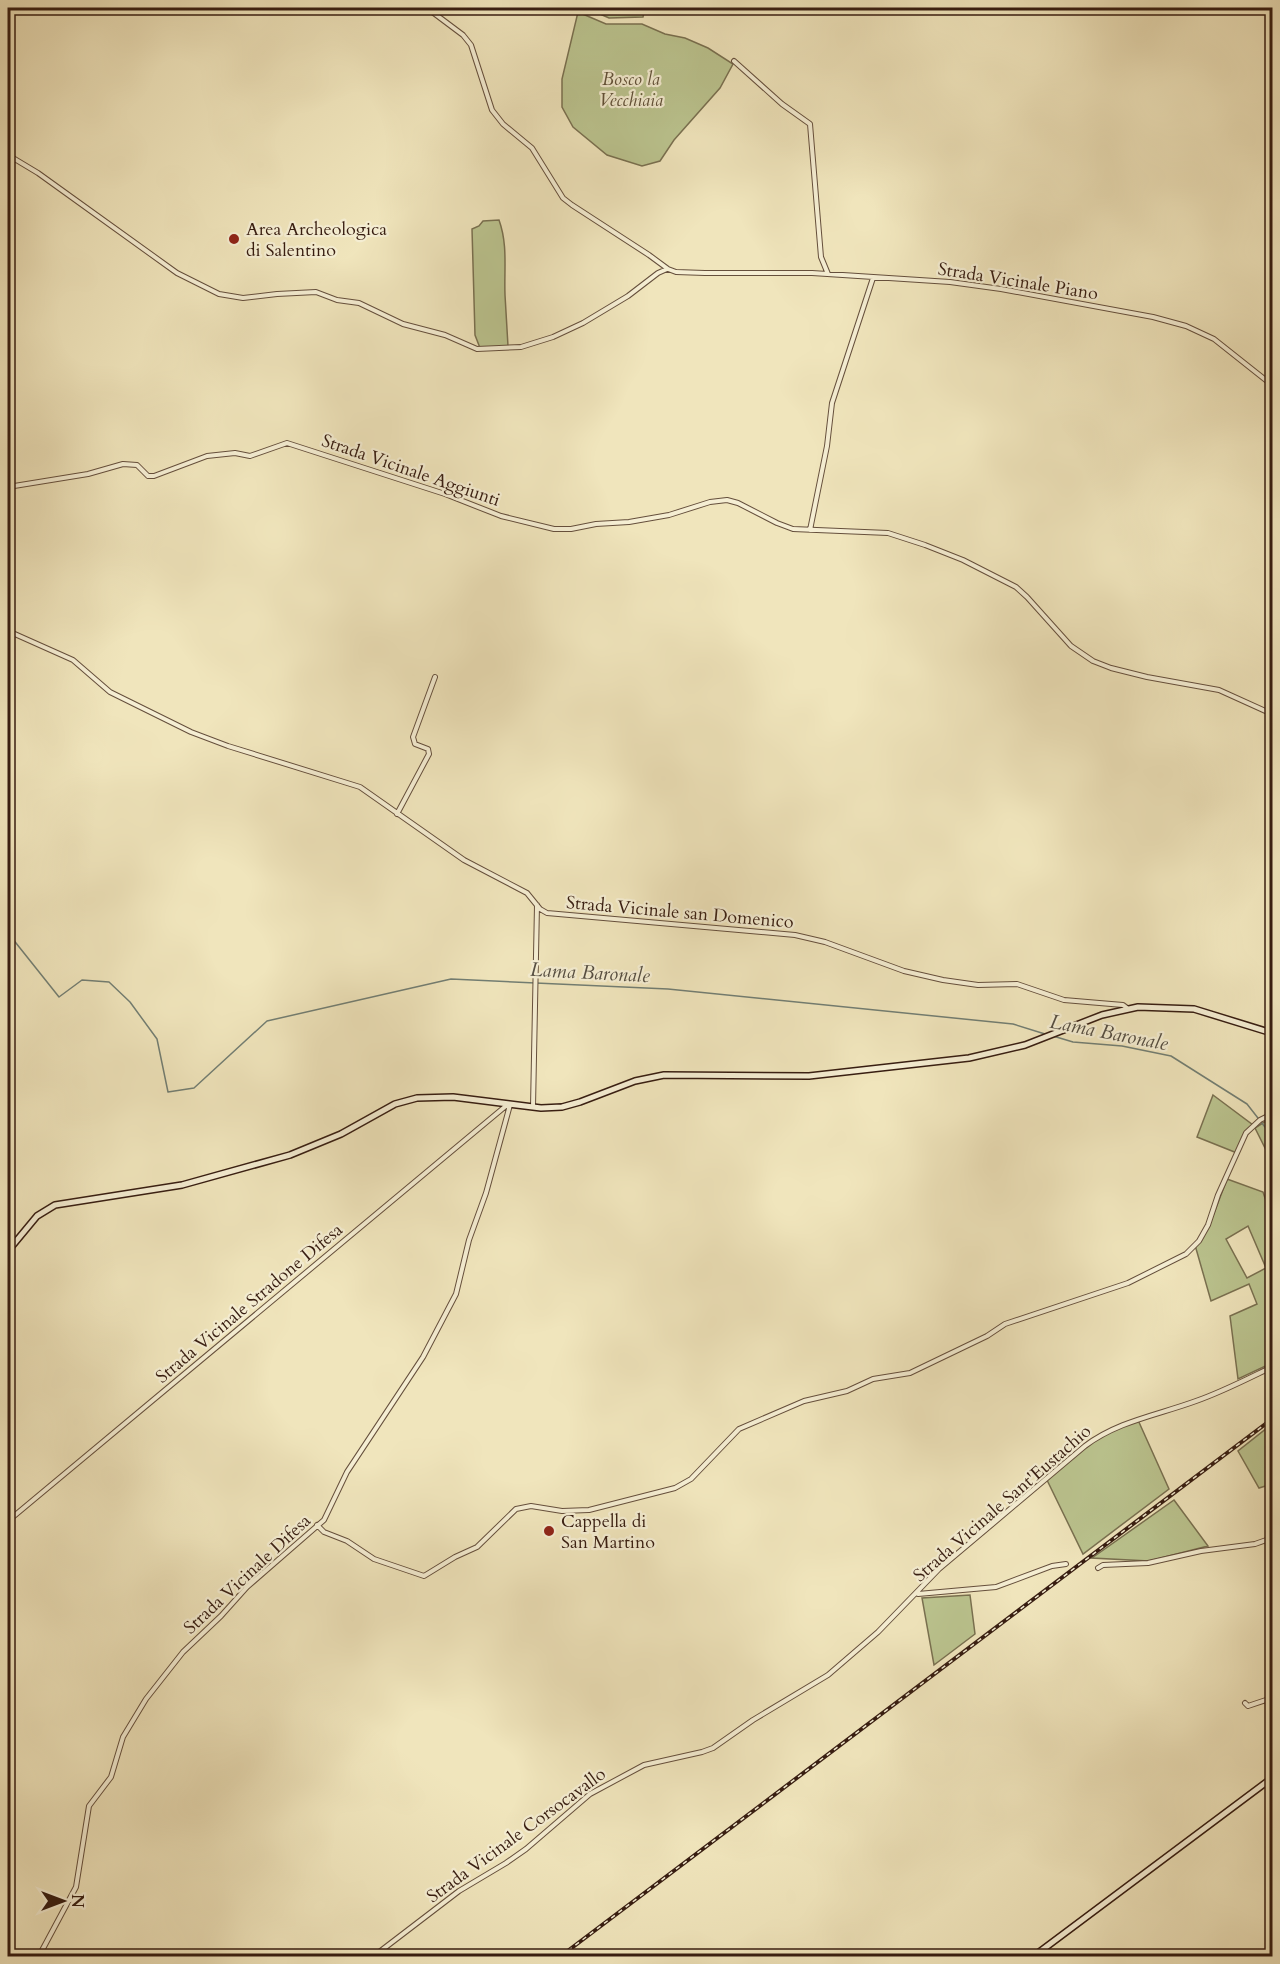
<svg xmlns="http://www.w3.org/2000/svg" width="1280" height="1964" viewBox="0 0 1280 1964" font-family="Cardo,serif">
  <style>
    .green { fill: #bbc48f; stroke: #797050; stroke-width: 1.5; fill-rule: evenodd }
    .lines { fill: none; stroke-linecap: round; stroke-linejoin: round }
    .stream { stroke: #727e73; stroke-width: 1.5 }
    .minor-casing { stroke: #654f3c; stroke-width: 6 }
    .secondary-casing { stroke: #371d11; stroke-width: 8 }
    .minor { stroke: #f5eed3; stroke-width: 4 }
    .secondary { stroke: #f5eed3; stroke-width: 5 }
    .rail-casing { stroke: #371d11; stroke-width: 4 }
    .rail { stroke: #f5eed3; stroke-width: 1.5; stroke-dasharray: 4.5; stroke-linecap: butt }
    .poi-dot { fill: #8f2418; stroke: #f5eed3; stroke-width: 2 }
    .labels { text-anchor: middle; stroke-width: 4.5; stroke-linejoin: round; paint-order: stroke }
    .park-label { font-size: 18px; font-style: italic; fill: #5f4f37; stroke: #f5eed3 }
    .poi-label { font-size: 18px; fill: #371d11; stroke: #f5eed3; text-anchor: start }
    .street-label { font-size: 18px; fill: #371d11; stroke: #f5eed3 }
    .water-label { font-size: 20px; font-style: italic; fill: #554e42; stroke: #f5eed3 }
  </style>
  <rect width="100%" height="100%" fill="#f0e5bc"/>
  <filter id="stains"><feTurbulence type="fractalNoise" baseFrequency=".00333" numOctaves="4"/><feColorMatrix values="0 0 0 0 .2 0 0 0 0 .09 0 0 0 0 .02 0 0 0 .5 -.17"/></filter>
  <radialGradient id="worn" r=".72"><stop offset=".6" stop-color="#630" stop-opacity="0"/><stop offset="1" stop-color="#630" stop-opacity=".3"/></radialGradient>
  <!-- green -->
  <path class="green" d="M586 8H645L643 17 609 18Z
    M578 12 606 24H642L665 34 685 38 708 48 733 64 720 88 674 140 660 161 642 166 607 155 573 127 562 107V79Z
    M499 220C508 245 504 269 505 295 506 312 507 329 508 346L480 348 475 335 472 229 479 226 483 221Z
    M1213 1095 1253 1125 1237 1153 1197 1137Z
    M1272 1117V1162L1255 1128Z
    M1227 1179 1263 1192 1272 1219V1264L1266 1268 1272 1285V1363L1238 1379 1230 1316 1257 1304 1249 1284 1211 1301 1195 1245 1213 1216ZM1248 1226 1266 1268 1247 1278 1226 1239Z
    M1138 1420 1169 1489 1083 1554 1046 1478 1105 1432Z
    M1272 1424V1484L1259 1488 1238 1451Z
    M1174 1500 1208 1546 1149 1561 1092 1558Z
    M970 1595 975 1634 934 1665 922 1598Z"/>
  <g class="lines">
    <!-- stream -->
    <path class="stream" d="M8 933 59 997 82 980 109 982 130 1002 157 1039 168 1092 194 1088 267 1021 451 979 668 989 1013 1024 1045 1034
      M1053 1036 1073 1042 1122 1046 1171 1056 1247 1104 1272 1136"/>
    <defs>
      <path id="minor" d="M427 8 463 35 471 45 492 110 503 124 532 148 563 198 572 205 649 255 668 269 676 272 705 273H812L950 282 1001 289 1153 317 1186 326 1214 339 1272 385
        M734 61 782 104 810 124 821 257 828 274
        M8 155 38 173 177 273 219 294 243 298 277 294 316 292 337 300 359 303 403 324 445 335 477 349 521 347 553 337 583 323 628 296 658 273 667 269
        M8 487 88 474 123 464 137 465 148 476H154L207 456 235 453 250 456 287 443 445 494 501 516 554 529H571L596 524 629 522 669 515 710 502 727 500 738 503 777 523 793 529 888 533 925 545 963 560 1016 587 1027 597 1071 646 1093 661 1111 668 1147 677 1219 690 1272 714
        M810 530 827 446 832 403 873 278
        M8 631 73 660 110 692 191 732 228 746 360 787 464 860 527 893 540 909 547 913 795 935 825 942 904 971 943 980 978 985 1017 984 1064 1000 1123 1005 1127 1008
        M397 814 429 754 428 749 415 744 413 737 435 677
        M533 1107 537 905
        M8 1521 507 1105
        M317 1525 324 1532 347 1541 374 1559 424 1576 455 1557 477 1547 516 1509 531 1506 562 1511 589 1510 675 1488 691 1479 739 1429 804 1401 847 1391 873 1379 910 1373 987 1336 1005 1324 1128 1283 1186 1254 1199 1241 1208 1225 1218 1195 1246 1133 1260 1120 1272 1114
        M1098 1568 1103 1565 1148 1563 1201 1551 1255 1544 1272 1538
        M918 1594 996 1587 1052 1566 1066 1564
        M1245 1703 1248 1706 1272 1698
        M39 1956 76 1887 89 1806 111 1777 123 1737 146 1699 183 1652 221 1616 247 1587 324 1520 347 1472 423 1357 456 1294 469 1240 486 1193 510 1105
        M374 1956 459 1891 506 1863 526 1849 590 1794 644 1765 702 1752 713 1748 753 1720 828 1675 878 1632 939 1569 1085 1446C1118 1421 1158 1415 1196 1401 1222 1392 1247 1379 1272 1367"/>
      <path id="secondary" d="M8 1251 37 1216 55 1205 182 1185 290 1155 341 1134 395 1104 417 1098 453 1097 541 1108 562 1107 580 1102 635 1081 664 1075 809 1076 969 1058 1025 1045 1102 1015 1138 1007 1194 1009 1272 1033
        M1034 1956 1272 1778"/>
    </defs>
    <!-- minor casing -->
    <use href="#minor" class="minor-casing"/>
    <!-- secondary casing -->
    <use href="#secondary" class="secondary-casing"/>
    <!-- minor -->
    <use href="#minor" class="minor"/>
    <!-- secondary -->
    <use href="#secondary" class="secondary"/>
    <defs>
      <path id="rail" d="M561 1956 1272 1419"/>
    </defs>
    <!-- rail casing -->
    <use href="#rail" class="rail-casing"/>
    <!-- rail -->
    <use href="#rail" class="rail"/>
  </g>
  <!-- markers -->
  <g class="poi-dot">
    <circle cx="234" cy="239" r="6"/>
    <circle cx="549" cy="1531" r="6"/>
  </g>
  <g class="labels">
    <!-- park labels -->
    <g class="park-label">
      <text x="631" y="85">Bosco la<tspan x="631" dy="21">Vecchiaia</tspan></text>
    </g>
    <!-- poi labels -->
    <g class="poi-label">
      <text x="246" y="235">Area Archeologica<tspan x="246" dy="21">di Salentino</tspan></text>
      <text x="561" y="1527">Cappella di<tspan x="561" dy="21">San Martino</tspan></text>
    </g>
    <!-- street labels -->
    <g class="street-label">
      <text transform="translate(1018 281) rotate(9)" y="6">Strada Vicinale Piano</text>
      <text transform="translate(411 470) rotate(19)" y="6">Strada Vicinale Aggiunti</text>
      <text transform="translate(680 912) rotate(5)" y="6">Strada Vicinale san Domenico</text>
      <text transform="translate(249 1303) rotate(-40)" y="6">Strada Vicinale Stradone Difesa</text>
      <text transform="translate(1002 1503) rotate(-41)" y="6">Strada Vicinale Sant'Eustachio</text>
      <text transform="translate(247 1574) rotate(-43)" y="6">Strada Vicinale Difesa</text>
      <text transform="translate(516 1835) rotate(-36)" y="6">Strada Vicinale Corsocavallo</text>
    </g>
    <!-- water labels -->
    <g class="water-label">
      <text transform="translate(590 972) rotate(3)" y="7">Lama Baronale</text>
      <text transform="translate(1109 1032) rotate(11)" y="7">Lama Baronale</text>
    </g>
  </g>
  <!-- margin -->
  <rect width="1280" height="1964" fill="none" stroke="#f0e5bc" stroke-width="30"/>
  <rect x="9" y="9" width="1262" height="1946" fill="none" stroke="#371d11" stroke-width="3"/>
  <rect x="15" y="15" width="1250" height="1934" fill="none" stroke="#371d11" stroke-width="1.5"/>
  <!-- north arrow -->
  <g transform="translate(63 1901) rotate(90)" stroke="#f5eed3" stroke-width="4.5" paint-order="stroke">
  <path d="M0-4.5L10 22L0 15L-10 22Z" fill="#371d11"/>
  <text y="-9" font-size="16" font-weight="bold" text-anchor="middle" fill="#371d11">N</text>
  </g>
  <rect width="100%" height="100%" filter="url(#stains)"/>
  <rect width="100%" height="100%" fill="url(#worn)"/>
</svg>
